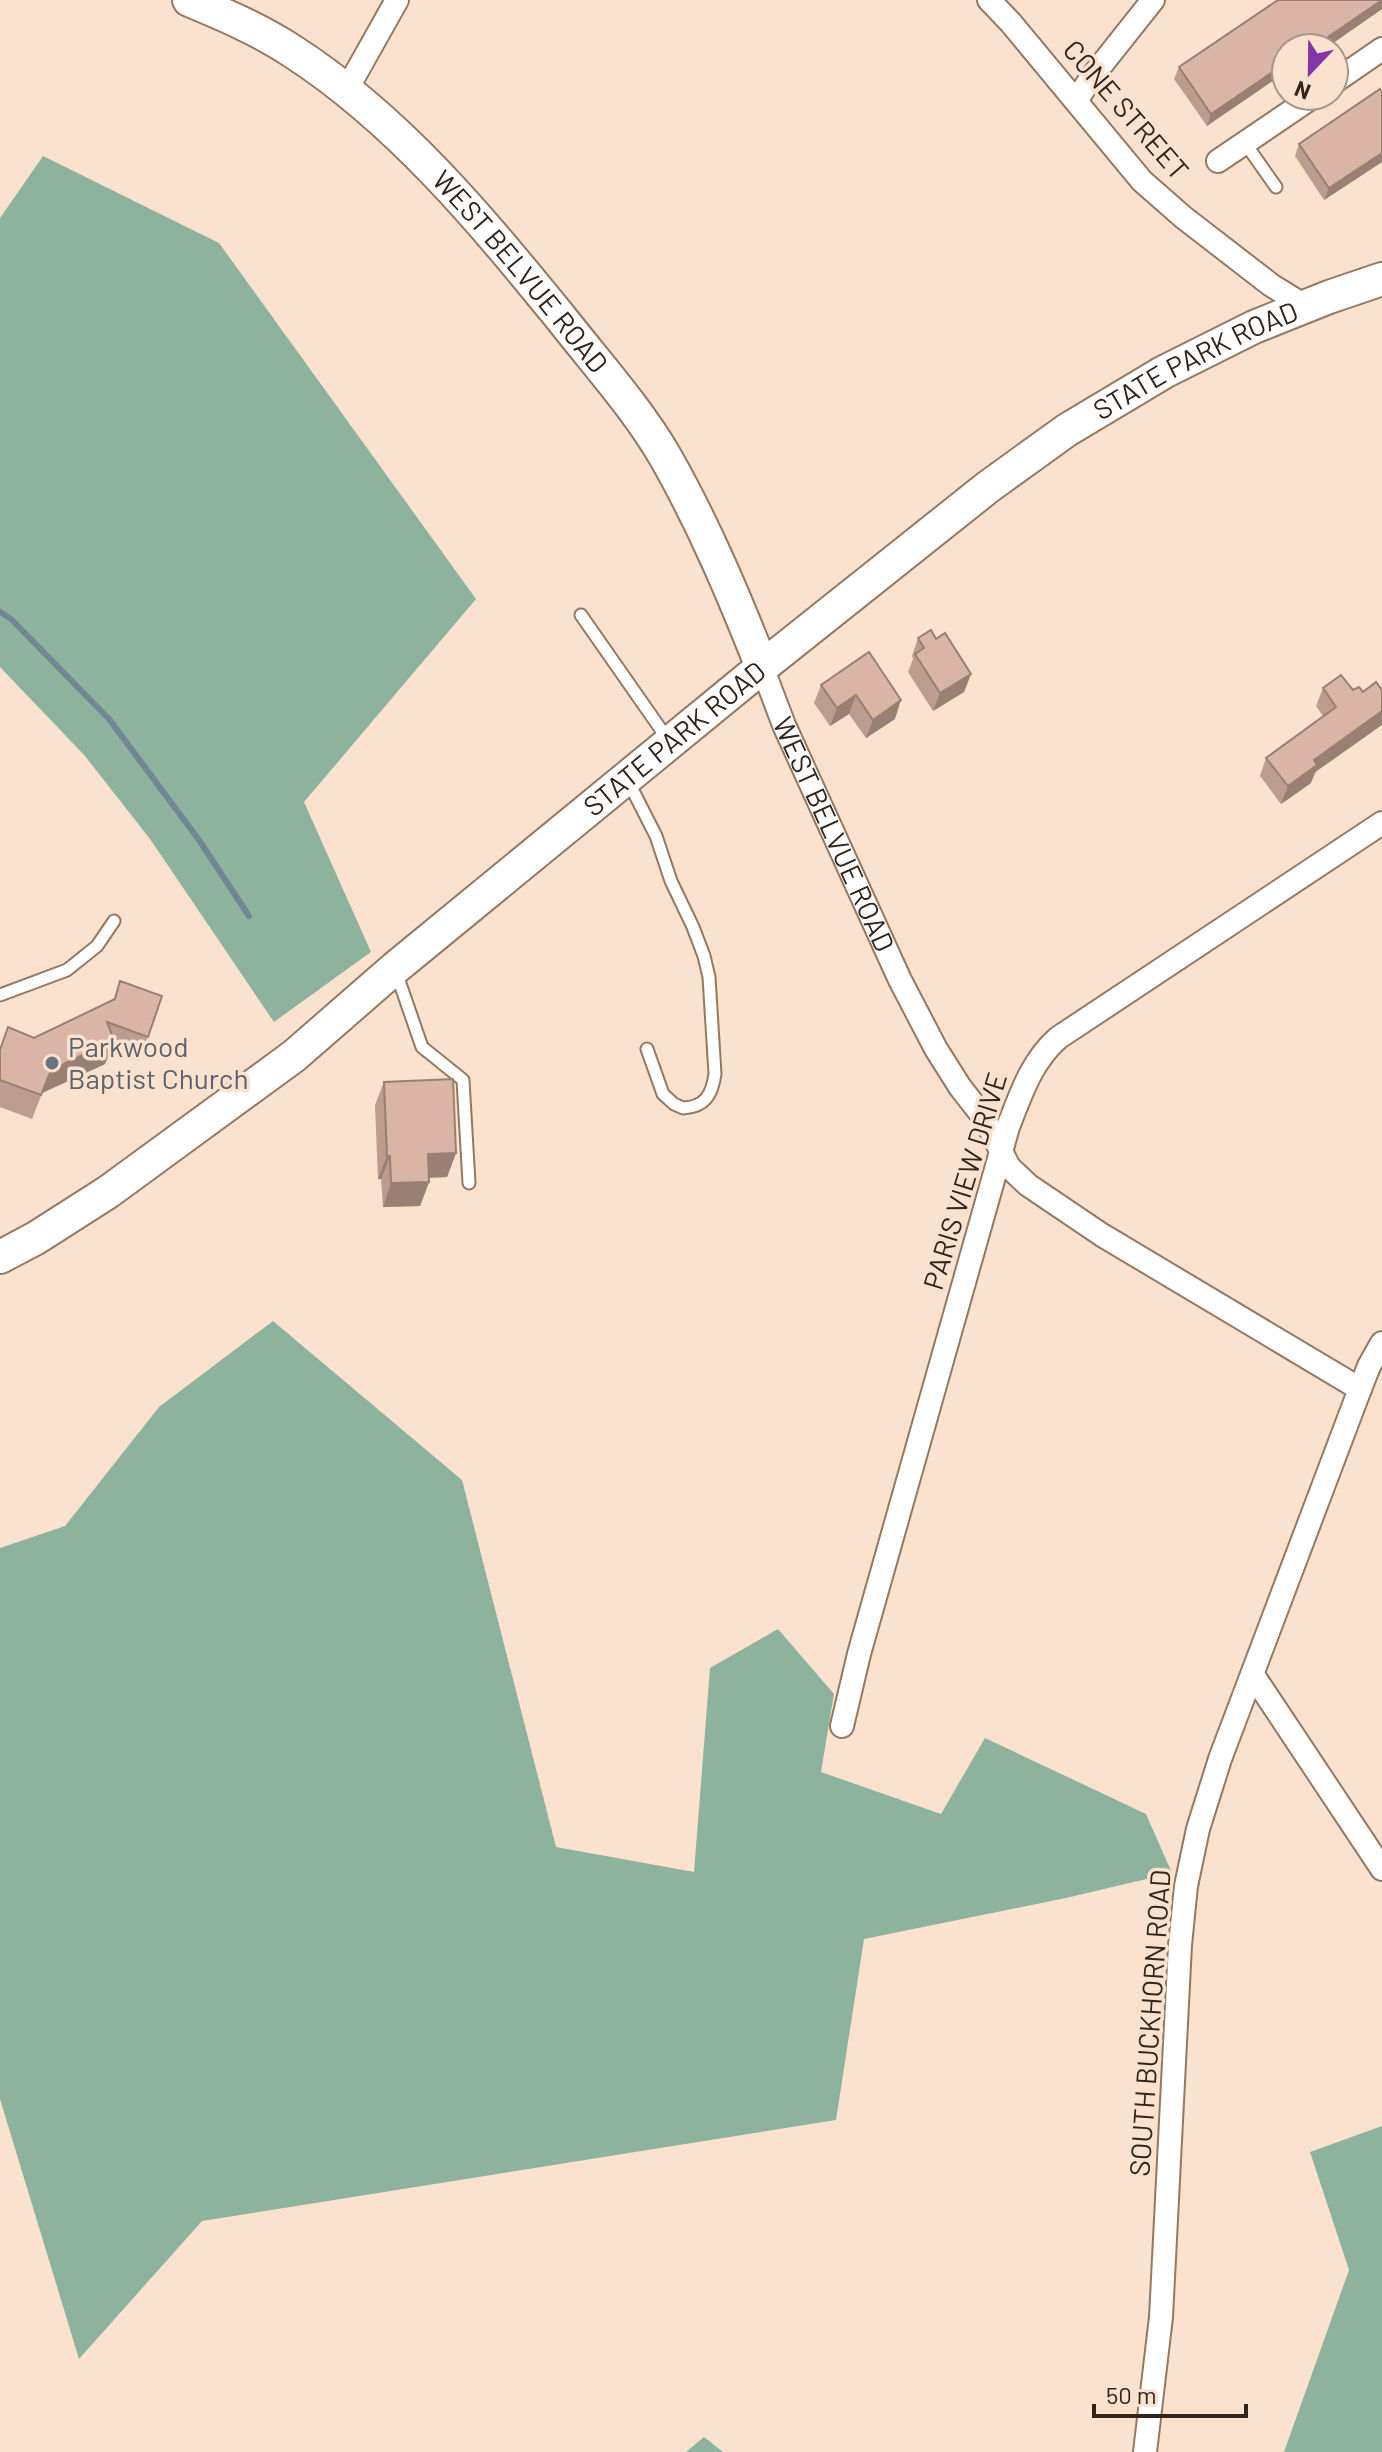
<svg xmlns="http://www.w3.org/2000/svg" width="1382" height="2452" viewBox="0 0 1382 2452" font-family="Barlow,sans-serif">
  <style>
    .forest { fill: #8db39f }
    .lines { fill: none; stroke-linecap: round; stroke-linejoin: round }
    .stream { stroke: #718793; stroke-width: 6 }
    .lane-casing { stroke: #947862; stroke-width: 15 }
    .street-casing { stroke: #947862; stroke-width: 26 }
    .secondary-casing { stroke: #947862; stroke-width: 36 }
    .lane { stroke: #fff; stroke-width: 11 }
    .street { stroke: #fff; stroke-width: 22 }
    .secondary { stroke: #fff; stroke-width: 32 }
    .wall { fill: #bb9c8f }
    .shaded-wall { fill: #997f74 }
    .building { fill: #dab5a6; stroke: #997f74; stroke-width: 2 }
    .worship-dot { fill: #6b7280; stroke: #fbe2ce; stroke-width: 3 }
    .labels { text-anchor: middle; stroke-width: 7; stroke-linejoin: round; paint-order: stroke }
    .street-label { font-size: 28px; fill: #30241b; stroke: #fbe2ce }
    .worship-label { font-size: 28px; fill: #5b616d; stroke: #fbe2ce; text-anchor: start }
  </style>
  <rect width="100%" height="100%" fill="#fbe2ce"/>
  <!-- forest -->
  <path class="forest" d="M43 156 219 243 476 599 304 802 371 952 274 1022 150 839 85 756 0 667V218Z
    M273 1321 462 1480 556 1847 694 1872 710 1668 778 1629 834 1694 821 1772 941 1814 985 1738 1146 1814 1172 1873 1066 1898 864 1939 836 2120 202 2221 79 2359 0 2099V1548L65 1526 159 1407Z
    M1382 2126V2452H1284L1349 2270 1310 2152Z
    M704 2437 723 2452H686Z"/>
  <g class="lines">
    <!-- stream -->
    <path class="stream" d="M0 612 11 619 109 719 199 840 249 916"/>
    <defs>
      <path id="lane" d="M1245 143 1276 187
        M581 615 669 741
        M628 781 656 836 671 881 693 927 704 956 709 977 715 1074C712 1095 705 1107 683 1108L674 1104 663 1094 647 1049
        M396 972 422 1047 463 1080 469 1183
        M0 995 67 970 97 946 114 921"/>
      <g id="street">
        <path d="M989 0 1011 23 1142 181 1183 217 1271 285 1305 306"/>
        <path d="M1334 82 1382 49"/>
        <path d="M347 89 397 0"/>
        <path d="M1076 101 1091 78 1153 0"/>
        <path d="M1218 161 1314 96"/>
        <path id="s1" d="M762 667 784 725 900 980 936 1049 960 1087 985 1119 1009 1167 1028 1185 1102 1235 1360 1389"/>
        <path d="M1253 1675 1382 1869"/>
        <path d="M842 1726 859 1654 1008 1127C1021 1094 1031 1062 1058 1038L1382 823"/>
        <path d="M1145 2452 1161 2317 1180 1945 1186 1886 1198 1829 1220 1759 1360 1389 1369 1366 1382 1343"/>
      </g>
      <g id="secondary">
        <path id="s2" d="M189 0C225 15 260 30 292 51 399 120 481 220 561 318 597 364 637 408 666 458 704 525 734 596 762 667"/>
        <path id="s3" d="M0 1257 36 1238 108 1192 294 1056 395 968 762 667 988 487 1067 430 1164 372 1254 327 1329 297 1382 279"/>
      </g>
    </defs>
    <!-- lane casing -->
    <use href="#lane" class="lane-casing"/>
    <!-- street casing -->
    <use href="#street" class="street-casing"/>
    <!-- secondary casing -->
    <use href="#secondary" class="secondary-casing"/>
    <!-- lane -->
    <use href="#lane" class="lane"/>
    <!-- street -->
    <use href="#street" class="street"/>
    <!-- secondary -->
    <use href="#secondary" class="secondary"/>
  </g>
  <!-- wall -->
  <path class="wall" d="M1382 0V9L1326 48H1286L1207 126 1174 79 1179 67Z
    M1382 92V162L1324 200 1295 156 1299 144Z
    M918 638 936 639 971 674 964 692 933 711 908 672 913 659 912 656Z
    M869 652 895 719 866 738 849 714 830 726 814 703 821 685Z
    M1323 688 1353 690 1311 783 1281 804 1260 776 1266 758 1323 716 1316 706Z
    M120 981 162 996 139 1061 111 1050 105 1064 42 1093 32 1119 0 1107V1050L34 1038 113 1001Z
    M384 1082 456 1153 447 1177 429 1178V1182L420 1206 383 1207 381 1179H378L375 1105Z"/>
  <!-- shaded-wall -->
  <path class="shaded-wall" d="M1382 0V9L1326 48H1312Z
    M1286 63V72L1207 126 1211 114Z
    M1382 153V162L1324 200 1329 188Z
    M971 674 964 692 933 711 940 693Z
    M856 695 849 714 830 726 837 708Z
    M901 700 895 719 866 738 873 720Z
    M1382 711V725L1314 773 1311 783 1281 804 1288 786 1314 760Z
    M114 1040 105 1064 42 1093 32 1119 51 1070Z
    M456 1153 447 1177 419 1178 428 1154Z
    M387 1156H390L381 1179H378Z
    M429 1182 420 1206 383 1207 391 1183Z"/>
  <!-- building -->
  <path class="building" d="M1278 0H1382L1312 48H1286V63L1211 114 1179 67Z
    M1380 89 1382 92V153L1329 188 1299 144Z
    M931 630 936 639 945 633 971 674 940 693 915 654 924 648 918 638Z
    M869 652 901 700 873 720 856 695 837 708 821 685Z
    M1341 675 1353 690 1359 687 1363 692 1376 682 1382 690V711L1314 760 1317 765 1288 786 1266 758 1336 707 1323 688Z
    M120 981 162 996 148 1037 107 1022 114 1040 51 1070 41 1095 0 1080V1050L8 1027 34 1038 115 999Z
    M453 1079 456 1153 428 1154 429 1182 391 1183 390 1156H387L384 1082Z"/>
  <!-- markers -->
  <circle class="worship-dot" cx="52" cy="1063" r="8"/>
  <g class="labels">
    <!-- street labels -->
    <g class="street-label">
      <text transform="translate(1126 110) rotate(49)" y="10">CONE STREET</text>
      <text dy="10" stroke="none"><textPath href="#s2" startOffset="434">WEST BELVUE ROAD</textPath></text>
      <text dy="10" stroke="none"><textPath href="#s3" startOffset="1498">STATE PARK ROAD</textPath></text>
      <text dy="10" stroke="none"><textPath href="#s3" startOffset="852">STATE PARK ROAD</textPath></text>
      <text dy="10" stroke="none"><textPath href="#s1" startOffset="182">WEST BELVUE ROAD</textPath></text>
      <text transform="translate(965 1181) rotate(-73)" y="10">PARIS VIEW DRIVE</text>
      <text transform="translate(1150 2023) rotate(-86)" y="10">SOUTH BUCKHORN ROAD</text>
    </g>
    <!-- worship labels -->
    <g class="worship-label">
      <text x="68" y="1057">Parkwood<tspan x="68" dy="32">Baptist Church</tspan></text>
    </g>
  </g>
  <!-- north arrow -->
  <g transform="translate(1310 72) rotate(202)"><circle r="38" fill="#fbe2ce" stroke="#aa9686" stroke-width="2"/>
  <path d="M0-6L14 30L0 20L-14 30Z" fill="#8334a5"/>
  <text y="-12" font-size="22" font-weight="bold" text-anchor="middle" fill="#30241b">N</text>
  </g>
  <!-- scale -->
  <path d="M1094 2404v12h152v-12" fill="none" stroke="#30241b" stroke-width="4"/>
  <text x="1106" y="2404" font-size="24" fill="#30241b" stroke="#fbe2ce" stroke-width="6" paint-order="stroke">50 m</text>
</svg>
